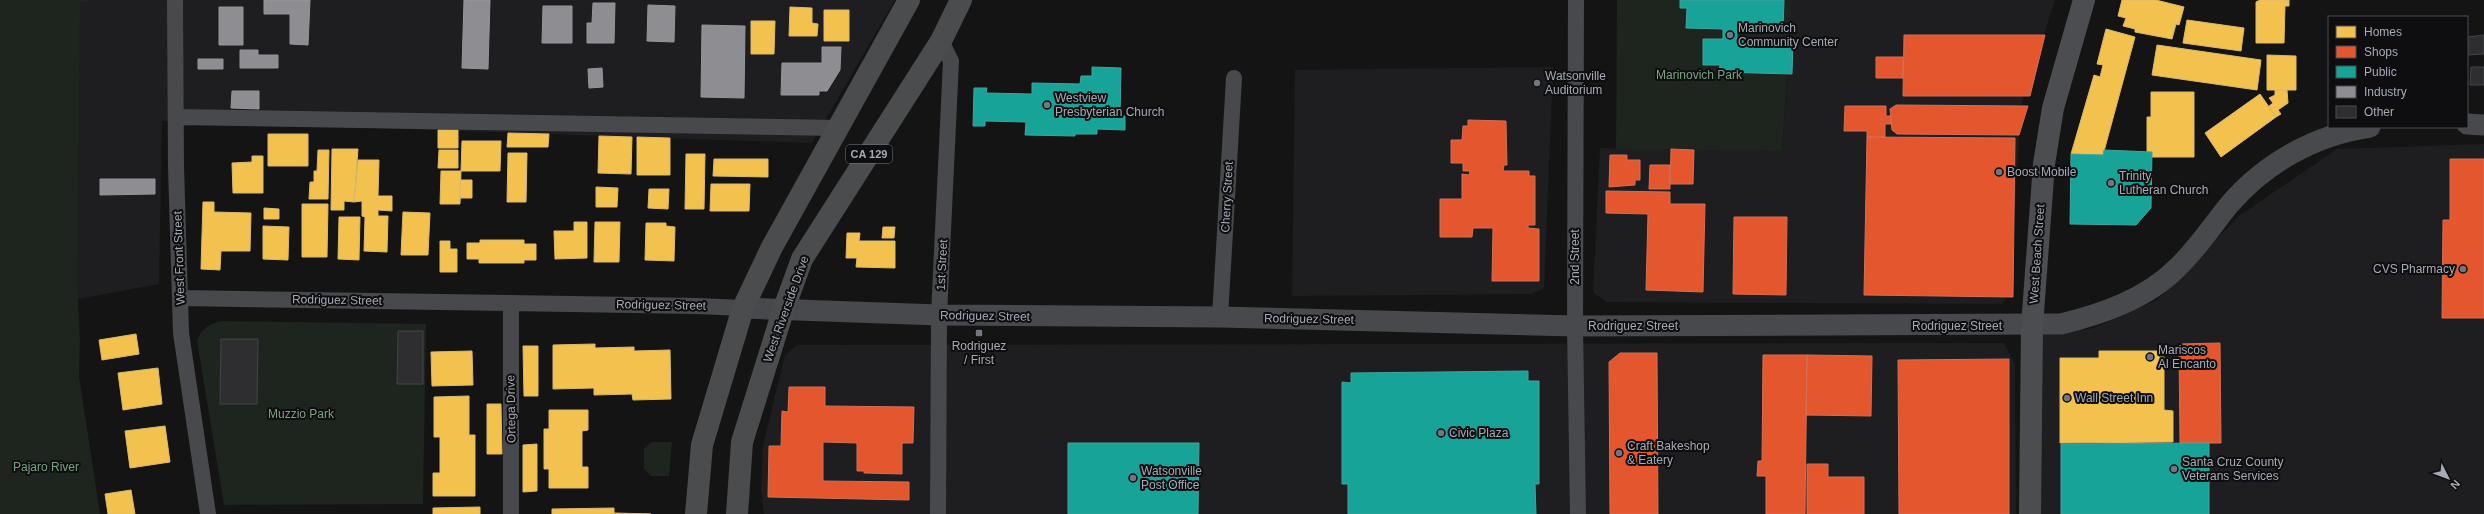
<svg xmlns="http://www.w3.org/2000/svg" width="2484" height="514" viewBox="0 0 2484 514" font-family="Helvetica,sans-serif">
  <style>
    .built { fill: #1e1e20 }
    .green { fill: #1e241e }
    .homes { fill: #f2c14e; stroke: #dbba6d }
    .shops { fill: #e4572e; stroke: #d17056 }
    .public { fill: #17a398; stroke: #42a5a1 }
    .industry { fill: #8d8d92; stroke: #94969c }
    .building { fill: #2e2e30; stroke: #434448 }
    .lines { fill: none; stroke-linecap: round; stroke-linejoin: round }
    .minor { stroke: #48494d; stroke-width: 16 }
    .tertiary { stroke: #48494d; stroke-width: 21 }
    .secondary { stroke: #4c4d51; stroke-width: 22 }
    .trunk { stroke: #4a4c4e; stroke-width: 22 }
    .poi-dot { fill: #72767d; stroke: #0e0e10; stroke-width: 1.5 }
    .labels { text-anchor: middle; stroke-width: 4; stroke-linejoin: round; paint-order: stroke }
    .shield { fill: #0e0e10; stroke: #787b84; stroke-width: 1 }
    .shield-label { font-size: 11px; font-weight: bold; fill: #a5aab5 }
    .poi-label { font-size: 12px; fill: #a5aab5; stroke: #0e0e10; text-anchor: start }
    .park-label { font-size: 12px; fill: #7ba07e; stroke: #0e0e10 }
    .street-label { font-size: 12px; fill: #a5aab5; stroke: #0e0e10 }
  </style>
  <rect width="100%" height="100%" fill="#141414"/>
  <!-- built -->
  <path class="built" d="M71 0H895L812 143 162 121 159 284 73 300Z
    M1792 0H2055L2021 105 2010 293 2002 304 1606 302 1593 292 1600 148 1782 151Z
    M1553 67 1544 288 1532 294 1292 296 1295 70Z
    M2484 144V514H2037L2034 336 2094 328 2157 300 2239 216 2337 149Z
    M2004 343 2015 364 2016 514H764L761 490 763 445 785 355 797 345Z"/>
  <!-- green -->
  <path class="green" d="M0 0H95L80 3 77 283 80 339 79 376 100 514H0Z
    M1617 0H1792L1782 151 1616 149Z
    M222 321 426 324 423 504 224 505 197 341C200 329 211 323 222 321Z
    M651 442H672L669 476H651L644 469V449Z"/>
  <!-- homes -->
  <path class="homes" d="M2122 0H2156L2184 7 2179 25 2176 24 2172 39 2135 32V29L2123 26 2126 18 2118 16Z
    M2260 0H2289V6H2285L2284 43H2256V2Z
    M790 7 812 8V23L818 24 817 36H789Z
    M824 10H849V41H824Z
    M2187 20 2244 28 2241 51 2183 43Z
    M751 21H775L774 54H751Z
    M2106 29 2135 37 2103 155 2071 154 2094 75 2100 77 2103 65 2097 64Z
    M2157 45 2261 60 2257 90 2152 75Z
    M2267 55 2296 56V90H2267Z
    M2275 90H2287L2288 103 2278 110 2281 114 2276 117 2269 106 2273 103 2269 98 2275 95Z
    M2151 92H2194V157H2152V152H2147V117H2151Z
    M2260 94 2276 117 2221 157 2205 133Z
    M438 130H458V148H438Z
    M508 133 549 134 548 147H507Z
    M268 134H308V166H268Z
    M599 136 632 137 631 174 598 173Z
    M637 137 670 138V175H637Z
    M462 141H501L500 171H461Z
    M332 149H358L354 202 344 201V210H331Z
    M318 150H329L328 199H309L310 182H314V171H317Z
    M439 150H458V168H438Z
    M508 153H527L526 202H507Z
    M686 154H705L704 209H685Z
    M252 156H263V193H233L232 163 252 162Z
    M714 159H768V177L713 176Z
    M358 160H379L378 196H392V211L378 210V216H388L387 252 364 251 365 217 362 216V201L354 202Z
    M441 171H461L460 204H440Z
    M460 180H472V198H460Z
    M711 184H750L749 211H710Z
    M596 187 618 188 617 207H596Z
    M649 189H669L668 209 648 208Z
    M203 202H214V212L251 213 250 251H221L220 270 201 269Z
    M302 204H328L327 257H302Z
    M264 208 279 209V219H264Z
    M403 212 430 213 428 255H401Z
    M339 217H360L359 260 338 259Z
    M574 222H587V258L555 259 554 231H574Z
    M595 222H620L619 262H594Z
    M646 223H666V226L675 227 674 261 645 260Z
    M263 226 289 227 288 260 263 259Z
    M883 227H895L894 238H882Z
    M847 233H860L859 241H895V268L856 267 857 258H846Z
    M480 240H524V244H536V260H524V263H479V259H467V243H480Z
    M440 241H450V249H457V272H440Z
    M136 334 139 354 102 360 99 340Z
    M595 344V348L634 347V351L670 350 671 399 633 400 632 394 594 395V388L553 389V345Z
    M523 346H538V396H524Z
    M472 351 473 385 432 386 431 352Z
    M2099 351H2158V357H2164V410L2173 411V442L2060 443V358H2099Z
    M158 368 162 404 123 410 118 373Z
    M469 396V435H475V496H433V473H440V437H434V397Z
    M487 404H501L502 454H487Z
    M549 410H588V430L582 431V467H588V488H549V469H544V429H549Z
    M165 426 170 462 130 468 125 431Z
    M537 444V491L523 492V445Z
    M131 490 135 514H108L105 494Z
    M480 507V514H433V508Z
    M614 508V513L651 514H552V509Z"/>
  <!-- shops -->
  <path class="shops" d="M1904 35H2045L2030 96H1903Z
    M1876 57H1903V78H1876Z
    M1896 105 2028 106 2019 135 1897 134 1892 130 1890 109Z
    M1845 106H1886V116H1891V124H1885V137H1867V131H1844Z
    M1468 120 1506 121 1507 165H1504L1503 171H1529V176H1535V225H1528V228L1539 229V281H1492L1493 228H1473L1472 237H1440V199H1462V174L1469 175 1470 171H1463V163H1451V140H1462L1463 126H1468Z
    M1867 137 2015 138 2013 297 1864 295Z
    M1671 149 1694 150 1693 184H1670Z
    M1610 155H1627V160H1640V180H1635V185L1609 187Z
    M2450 159H2484V318H2442L2443 220H2450Z
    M1650 165H1670V189H1649Z
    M1606 191 1670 192V204H1705L1703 292 1646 290 1648 214 1606 213Z
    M1734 217H1787L1786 295 1733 294Z
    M2220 343 2221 443H2180L2179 344Z
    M1620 353H1657L1658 514H1610L1609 362Z
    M1763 355H1807L1805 514H1766V476H1757L1758 461H1762Z
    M1807 355 1872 356 1871 416 1806 415Z
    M2009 359V514H1899L1898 360Z
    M789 387H825V406L914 407 913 443H902V474L864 473V471H857V443L823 442V481L909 482V500L768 497 769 446H781L782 411 788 412Z
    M1807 464H1828V477H1864V514H1807Z"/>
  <!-- public -->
  <path class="public" d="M1680 0H1784L1783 31 1737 29V40L1793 41 1792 74 1719 72 1720 65H1703V39H1723V29L1686 28 1687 8H1680Z
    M1092 67 1121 68 1120 116H1125V130L1097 129V134H1075V136L1025 135 1026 122 985 121V126H973L974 88H987L986 93 1032 94V83L1080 84 1081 76H1092Z
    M2104 150 2152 152 2151 208 2136 225 2070 224 2071 154 2103 155Z
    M1528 371V381H1539V484H1535L1536 514H1348V484H1342V382L1351 383V373Z
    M1068 443H1199L1198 514H1068Z
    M2209 443V514H2061V444Z"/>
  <!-- industry -->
  <path class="industry" d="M264 0H310L308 45 290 44V14H264Z
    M464 0H490L488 69 462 68Z
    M593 3H615L614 43H587V23H592Z
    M648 5 675 6 674 42 647 41Z
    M543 6H572V43H542Z
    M219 7H243V45H219Z
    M702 25 745 26 744 98 701 97Z
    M822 47H841L840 70 827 91H819V95H781L782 63H822Z
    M240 50H258V55H278V68H240Z
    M198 59H223V69H198Z
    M602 68 603 87 589 88 588 69Z
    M232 91H259V109L231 108Z
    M100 179H155V194L100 195Z"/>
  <!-- building -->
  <path class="building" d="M2484 35V54L2467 55V37Z
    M2471 67H2484V85H2470Z
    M398 331H423V384H397Z
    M221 339H258L257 404H220Z"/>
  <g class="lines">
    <!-- minor -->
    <path class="minor" d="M175 0 176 166 181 333 208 514
      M1576 0 1575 326 1578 514
      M176 117 839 128
      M180 298 697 306 743 308
      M511 303V514
      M1220 317 1234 78
      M938 514 939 315 951 61 941 41"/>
    <!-- tertiary -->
    <path class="tertiary" d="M2467 124 2484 125
      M743 308 939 315 1220 317 1575 326 2061 324C2102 314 2146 299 2177 268 2197 249 2212 226 2229 205 2265 163 2315 135 2370 127"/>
    <!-- secondary -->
    <path class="secondary" d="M2030 514 2032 326 2044 164 2053 108 2084 0"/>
    <!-- trunk -->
    <path class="trunk" d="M696 514 702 445 743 308 772 247 909 0
      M737 514 742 442 783 311 802 259 941 41 961 0"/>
  </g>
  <!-- markers -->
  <g class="poi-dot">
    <circle cx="1730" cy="35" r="4"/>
    <circle cx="1537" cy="83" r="4"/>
    <circle cx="1047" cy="105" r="4"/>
    <circle cx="1999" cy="172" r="4"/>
    <circle cx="2111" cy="183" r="4"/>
    <circle cx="2463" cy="269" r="4"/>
    <rect x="975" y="329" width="8" height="8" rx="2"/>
    <circle cx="2150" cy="357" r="4"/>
    <circle cx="2067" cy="398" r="4"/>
    <circle cx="1441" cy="433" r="4"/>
    <circle cx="1619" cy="453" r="4"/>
    <circle cx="2174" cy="469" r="4"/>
    <circle cx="1133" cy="478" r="4"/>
  </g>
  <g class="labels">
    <!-- shield labels -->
    <rect class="shield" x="846" y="145" width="46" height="18" rx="3"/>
    <g class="shield-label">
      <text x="869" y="158">CA 129</text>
    </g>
    <!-- poi labels -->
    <g class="poi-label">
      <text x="1738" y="32">Marinovich<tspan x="1738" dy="14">Community Center</tspan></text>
      <text x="1545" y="80">Watsonville<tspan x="1545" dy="14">Auditorium</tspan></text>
      <text x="1055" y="102">Westview<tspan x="1055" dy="14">Presbyterian Church</tspan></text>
      <text x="2007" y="176">Boost Mobile</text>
      <text x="2119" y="180">Trinity<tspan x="2119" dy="14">Lutheran Church</tspan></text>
      <text x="2455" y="273" text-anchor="end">CVS Pharmacy</text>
      <text x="979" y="350" text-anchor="middle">Rodriguez<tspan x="979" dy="14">/ First</tspan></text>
      <text x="2158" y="354">Mariscos<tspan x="2158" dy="14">Al Encanto</tspan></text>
      <text x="2075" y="402">Wall Street Inn</text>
      <text x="1449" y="437">Civic Plaza</text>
      <text x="1627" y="450">Craft Bakeshop<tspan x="1627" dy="14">&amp; Eatery</tspan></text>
      <text x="2182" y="466">Santa Cruz County<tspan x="2182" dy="14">Veterans Services</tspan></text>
      <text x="1141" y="475">Watsonville<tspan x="1141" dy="14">Post Office</tspan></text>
    </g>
    <!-- park labels -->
    <g class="park-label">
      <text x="1699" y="79">Marinovich Park</text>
      <text x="301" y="418">Muzzio Park</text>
      <text x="46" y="471">Pajaro River</text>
    </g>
    <!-- street labels -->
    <g class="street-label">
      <text transform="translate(1227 197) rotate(-87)" y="4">Cherry Street</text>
      <text transform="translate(2037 254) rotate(-86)" y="4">West Beach Street</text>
      <text transform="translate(1575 257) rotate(-90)" y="4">2nd Street</text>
      <text transform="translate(179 258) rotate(-92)" y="4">West Front Street</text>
      <text transform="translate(942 265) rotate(-87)" y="4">1st Street</text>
      <text transform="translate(337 300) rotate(1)" y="4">Rodriguez Street</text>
      <text transform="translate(661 305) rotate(1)" y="4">Rodriguez Street</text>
      <text transform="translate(786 309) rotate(-70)" y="4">West Riverside Drive</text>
      <text transform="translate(985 316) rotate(1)" y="4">Rodriguez Street</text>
      <text transform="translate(1309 319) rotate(1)" y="4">Rodriguez Street</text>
      <text x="1633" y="330">Rodriguez Street</text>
      <text x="1957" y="330">Rodriguez Street</text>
      <text transform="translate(511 409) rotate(-91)" y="4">Ortega Drive</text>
    </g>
  </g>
  <!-- legend -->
  <rect x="2328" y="16" width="140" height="112" fill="#0e0e10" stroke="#4a4c52"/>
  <rect x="2336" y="26" width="20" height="12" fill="#f2c14e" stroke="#4a4c52"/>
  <text x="2364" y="36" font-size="12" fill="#a5aab5">Homes</text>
  <rect x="2336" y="46" width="20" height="12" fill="#e4572e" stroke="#4a4c52"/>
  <text x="2364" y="56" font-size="12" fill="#a5aab5">Shops</text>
  <rect x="2336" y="66" width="20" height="12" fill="#17a398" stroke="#4a4c52"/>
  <text x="2364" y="76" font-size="12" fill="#a5aab5">Public</text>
  <rect x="2336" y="86" width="20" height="12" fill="#8d8d92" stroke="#4a4c52"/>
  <text x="2364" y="96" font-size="12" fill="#a5aab5">Industry</text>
  <rect x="2336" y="106" width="20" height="12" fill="#2e2e30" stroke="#4a4c52"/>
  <text x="2364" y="116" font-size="12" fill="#a5aab5">Other</text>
  <!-- north arrow -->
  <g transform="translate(2448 478) rotate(132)" stroke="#0e0e10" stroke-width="3" paint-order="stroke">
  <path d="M0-3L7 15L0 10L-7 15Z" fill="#a5aab5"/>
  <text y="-6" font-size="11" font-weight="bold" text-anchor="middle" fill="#a5aab5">N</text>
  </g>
</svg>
